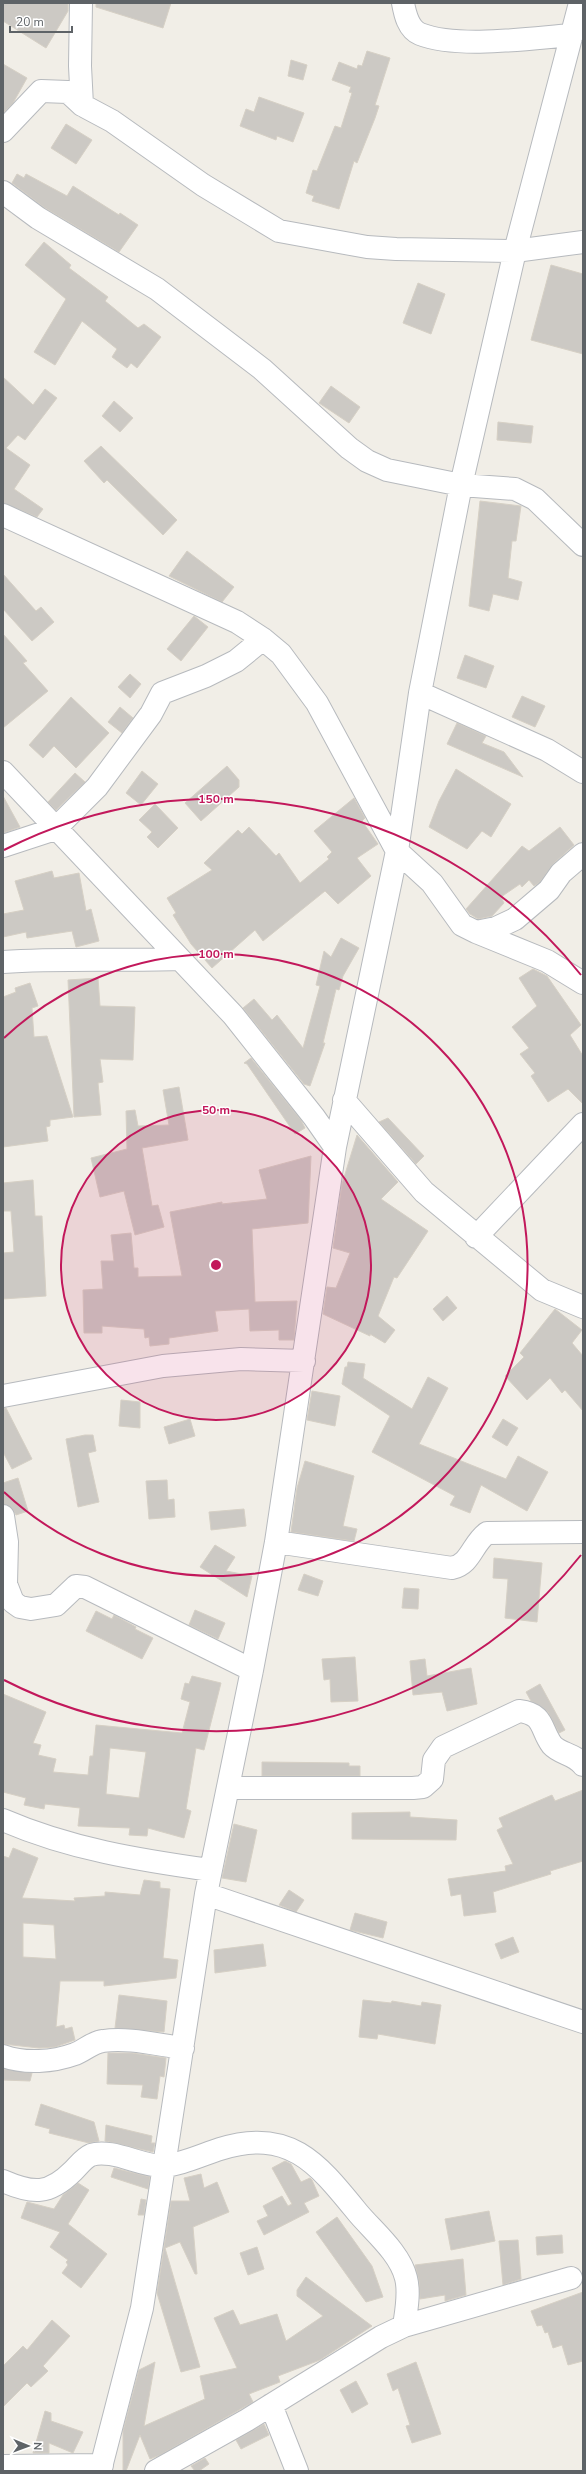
<svg xmlns="http://www.w3.org/2000/svg" width="586" height="2474" viewBox="0 0 586 2474" font-family="'Nunito Sans',sans-serif">
  <style>
    .building { fill: #ccc9c4; stroke: #d6d0c5; fill-rule: evenodd }
    .lines { fill: none; stroke-linecap: round; stroke-linejoin: round }
    .minor-casing { stroke: #b7babe; stroke-width: 24 }
    .minor { stroke: #fff; stroke-width: 22 }
    .ring { fill: none; stroke: #c2185b; stroke-width: 2 }
    .centre { fill: #c2185b; stroke: #fff; stroke-width: 2 }
    .ring-label { font-size: 12px; text-anchor: middle; font-weight: bold; fill: #c2185b; stroke: #fff; stroke-width: 3; stroke-linejoin: round; paint-order: stroke }
  </style>
  <rect width="100%" height="100%" fill="#f1eee7"/>
  <!-- building -->
  <path class="building" d="M3 3H68V11L46 48 3 21Z
    M96 3H171L163 28 96 7Z
    M367 51 390 58 375 105 379 106 375 118 357 163 354 161 339 209 312 201 314 196 306 193 313 170 317 171 335 126 341 128 352 93 349 92 351 87 332 80 339 62 357 69 358 65 362 66Z
    M291 60 307 65 303 80 288 76Z
    M3 64 27 78 13 103 3 113Z
    M259 97 304 113 293 142 277 136 276 140 240 126 246 109 254 112Z
    M66 124 92 140 76 164 51 148Z
    M17 174 24 178 26 174 67 196 73 186 119 215 120 213 138 225 119 252 45 208 12 183Z
    M44 242 71 265 69 268 108 297 105 301 138 328 144 324 161 337 137 368 131 363 127 368 112 357 117 349 82 321 55 365 34 352 66 299 25 265Z
    M551 265 583 274V354L531 340Z
    M418 283 445 294 431 334 403 323Z
    M3 377 33 405 45 389 57 398 25 440 18 435 6 448 30 465 14 489 43 509 37 517 3 503Z
    M331 386 360 407 349 423 319 403Z
    M114 401 133 418 120 432 102 416Z
    M498 422 533 426 531 443 497 440Z
    M101 446 177 520 163 535 107 480 104 483 84 461Z
    M480 501 521 506 516 541H512L508 578 522 582 518 600 493 594 489 611 469 606Z
    M187 551 234 587 222 602 169 576Z
    M3 574 36 611 41 607 54 622 32 641 3 609Z
    M194 616 208 627 181 661 167 649Z
    M3 634 27 661 23 663 48 691 3 728Z
    M465 655 494 666 486 688 457 678Z
    M130 674 141 684 130 698 118 687Z
    M522 696 545 706 535 727 512 717Z
    M71 697 109 733 76 768 54 746 43 758 29 745Z
    M120 707 133 718 122 733 108 722Z
    M457 723 486 736 482 743 504 752 523 777 447 744Z
    M227 766 239 780V787L201 821 185 803Z
    M456 769 511 804 491 837 482 831 467 849 429 827 439 801Z
    M142 771 158 784 141 805 126 793Z
    M75 773 85 782 56 810 48 802Z
    M3 796 20 827 3 833Z
    M354 798 365 818 362 821 378 844 357 858 371 876 338 904 325 891 263 941 255 930 212 968 191 944 173 915 176 913 167 898 212 870 204 863 238 830 242 834 249 827 276 856 279 853 300 883 329 859 327 857 332 852 314 831Z
    M155 804 178 828 158 848 147 837 152 832 139 820Z
    M560 827 574 845 553 864 540 882 534 886 529 880 522 887 520 884 501 897 504 903 492 916 478 919 470 914 466 909 522 846 529 851Z
    M52 871 54 878 79 873 86 911 91 909 99 941 76 947 72 931 27 938 26 932 3 937V914L24 910 15 881Z
    M341 938 359 948 343 976 339 990 336 989 323 1043H325L310 1086 304 1084 243 1008 254 999 272 1020 277 1015 303 1048 320 986 316 985 324 951 331 957Z
    M533 969 547 976 581 1025 570 1035 583 1056V1104L568 1089 548 1102 531 1076 535 1073 520 1054 529 1048 512 1027 537 1006 519 978Z
    M98 978 100 1006 135 1007 133 1060 100 1059 103 1082 98 1083 101 1115 74 1117 68 980Z
    M30 983 38 1006 32 1008 34 1037 47 1036 73 1117 50 1120V1126L46 1127 48 1141 3 1147V997L16 992 15 988Z
    M251 1058 301 1120 305 1128 295 1134 247 1064 244 1063Z
    M179 1087 188 1140 142 1148 152 1206 158 1205 164 1227 135 1235 124 1191 100 1197 91 1158 127 1149 126 1111 135 1110 138 1126 169 1125 163 1090Z
    M388 1118 424 1156 416 1164 379 1122Z
    M357 1135 398 1182 381 1199 428 1231 397 1278 394 1277 378 1316 395 1330 385 1343 370 1334V1336L323 1314 327 1287 336 1288 350 1253 333 1248 342 1184Z
    M311 1156 308 1223 252 1229 255 1302 297 1301 294 1340H279V1330L250 1331 249 1309 215 1311 218 1331 169 1338V1344L150 1346 149 1337 145 1338 144 1329 102 1326V1333H84L83 1290 103 1289 101 1261H114L111 1235 131 1233 134 1268H138V1277L182 1276 170 1212 222 1202V1204L267 1199 259 1170Z
    M33 1180 35 1216H42L46 1296 3 1299V1253L14 1252 11 1211H3V1183Z
    M447 1296 457 1308 443 1321 433 1309Z
    M555 1309 582 1330 572 1343 583 1356V1411L565 1390 562 1393 550 1378 527 1400 505 1376 524 1357 520 1353Z
    M348 1362 365 1364 363 1378 412 1409 428 1377 448 1388 419 1444 506 1479 518 1456 548 1472 527 1511 481 1485 470 1513 450 1505 455 1496 372 1452 390 1416 342 1384 345 1367H347Z
    M312 1391 340 1396 335 1426 307 1420Z
    M121 1400 140 1402V1428L119 1426Z
    M3 1408H6L32 1459 12 1469 3 1452Z
    M190 1419 195 1436 169 1444 164 1427Z
    M503 1419 518 1428 507 1446 492 1437Z
    M85 1435H93L96 1451 88 1453 99 1502 78 1507 66 1439Z
    M305 1461 354 1476 343 1526 357 1529 354 1541 291 1532 297 1488Z
    M18 1478 28 1511 16 1515 12 1508 3 1504V1483Z
    M167 1480 168 1500 174 1499 175 1517 149 1519 146 1481Z
    M244 1509 246 1526 211 1530 209 1512Z
    M215 1545 235 1557 226 1571 252 1576 247 1597 200 1567Z
    M494 1558 542 1563 537 1622 505 1618 508 1579 493 1578Z
    M304 1574 323 1581 318 1596 298 1590Z
    M404 1588 419 1589 418 1609 402 1608Z
    M195 1610 225 1623 218 1639 189 1625Z
    M96 1611 112 1619 114 1615 136 1627 135 1629 153 1638 142 1659 86 1631Z
    M355 1657 358 1701 331 1702 330 1679 324 1680 322 1659Z
    M425 1659 427 1676 471 1668 477 1704 447 1711 442 1692 413 1695 410 1661Z
    M192 1676 221 1683 204 1750 196 1748 186 1809 191 1811 184 1838 148 1828 147 1836 129 1835 130 1828 78 1826 80 1808 45 1804 44 1809 24 1805 26 1798 3 1792V1694L46 1712 33 1743 41 1745 38 1755 56 1759 53 1772 88 1775 90 1756H93L96 1725 182 1733 190 1702 181 1699 185 1683 189 1684ZM110 1748 146 1752 139 1798 106 1794Z
    M540 1684 565 1730 559 1733 548 1712 531 1701 526 1692Z
    M262 1762 349 1763V1766H360V1776H262Z
    M583 1790V1861L550 1871 551 1874 493 1892 496 1912 464 1916 461 1894 451 1896 448 1879 506 1871 505 1866 513 1864 497 1830 503 1827 499 1818 552 1795 555 1801Z
    M410 1812V1817L457 1820 456 1840 352 1839V1813Z
    M234 1824 257 1830 246 1882 222 1878Z
    M13 1848 38 1858 22 1898 75 1901 74 1898 105 1896V1892L140 1895 144 1880 160 1882V1888L170 1889 163 1958 178 1960 176 1978 104 1986V1981H60L56 2027 64 2025 65 2029 72 2027 75 2040 55 2047 39 2048 3 2044V1856L9 1858ZM23 1923 54 1925 56 1959 23 1957Z
    M289 1890 304 1900 296 1912 279 1905Z
    M355 1913 387 1922 383 1938 350 1930Z
    M513 1937 519 1952 501 1959 495 1944Z
    M263 1944 266 1966 215 1973 214 1950Z
    M119 1995 167 2001 164 2032 115 2028Z
    M363 2000 391 2003 392 2001 421 2006 422 2002 441 2005 435 2044 378 2034 377 2039 359 2037Z
    M108 2053H132L166 2058 164 2077 160 2076 157 2099 141 2097 143 2085 107 2084Z
    M3 2069 32 2073 30 2081 3 2080Z
    M41 2104 94 2122 99 2141 89 2143 49 2133 50 2129 35 2125Z
    M106 2125 152 2136 151 2143H155L153 2152 105 2141Z
    M285 2161 291 2164 301 2182 310 2178 312 2180 319 2196 304 2203 309 2212 264 2235 257 2221 268 2216 263 2206 282 2196 288 2206 292 2204 272 2168Z
    M114 2168 150 2177 148 2189 111 2177Z
    M201 2174 204 2188 217 2182 229 2212 193 2227 197 2274H195L180 2242 165 2248 200 2367 181 2372 157 2293 171 2201H190L184 2178Z
    M78 2183 89 2190 68 2224 107 2254 81 2288 62 2273 68 2265 66 2262 68 2260 50 2247 60 2232 21 2218 27 2202 54 2209 63 2195Z
    M141 2199 146 2200 144 2215H138Z
    M489 2211 495 2241 451 2250 445 2219Z
    M337 2217 372 2266 383 2297 366 2302 316 2232Z
    M562 2235 563 2253 537 2255 536 2237Z
    M518 2240 521 2279 503 2285 499 2241Z
    M257 2247 264 2269 248 2275 240 2253Z
    M463 2259 466 2295 445 2301V2295L420 2299 419 2281 415 2265Z
    M306 2277 372 2326 320 2360 278 2376 280 2382 249 2394 253 2402 160 2455 150 2459 140 2435 126 2471H123V2431L139 2370 155 2362 144 2426 205 2399 200 2376 237 2368 214 2318 233 2310 240 2325 277 2314 286 2341 323 2316 297 2296V2290Z
    M583 2292V2361L568 2365 562 2345 553 2348 548 2332 545 2333 542 2325 537 2326 531 2311Z
    M52 2320 70 2336 43 2366 48 2371 31 2387 27 2383 3 2407V2366L23 2346 27 2350Z
    M416 2362 441 2434 412 2443 406 2426 410 2425 398 2388 393 2391 387 2374Z
    M356 2381 368 2404 352 2413 340 2390Z
    M45 2411 51 2413V2421L83 2432 73 2453 49 2443V2453H33Z
    M264 2424 269 2435 241 2449 236 2440Z
    M205 2458 209 2464 199 2471H195L191 2466Z"/>
  <g class="lines">
    <defs>
      <path id="minor" d="M81 3 80 66 82 105
        M403 3C405 14 408 29 420 34 458 49 531 38 572 35
        M3 131 41 91 68 92 82 105 112 121 203 185 279 231 367 247 396 249 515 251 583 242
        M3 192 38 218 157 289 262 369 349 448 367 461 387 470 461 485 515 489 535 499 583 545
        M3 515 237 622 263 639 281 654 317 703 397 851 432 883 462 925 476 932 496 928 515 919 549 890 561 873 583 854
        M420 693 547 750 583 772
        M3 772 233 1015 314 1117 335 1147
        M3 846 55 829 97 787 151 714 162 693 206 676 236 661 263 639
        M476 932 547 961 583 983
        M3 962C61 958 120 961 178 959
        M344 1100 424 1192 542 1290 583 1307
        M476 1237 583 1124
        M3 1396 163 1366 241 1359 304 1361
        M3 1516 7 1542 6 1584 13 1602 20 1607 31 1609 56 1605 76 1586 85 1587 252 1670
        M276 1542 452 1568C471 1564 472 1544 487 1533L583 1532
        M228 1788H413L423 1787 432 1779 434 1760 443 1747 519 1711C545 1714 540 1729 552 1745 560 1754 575 1754 583 1765
        M3 1820C70 1849 139 1860 210 1870
        M206 1894 583 2022
        M3 2056C25 2064 53 2062 75 2054 85 2050 93 2042 103 2041 128 2037 158 2045 183 2048
        M3 2181C33 2194 49 2195 73 2171 79 2165 84 2158 91 2155 111 2148 141 2166 162 2166 178 2166 204 2154 220 2149 290 2127 318 2164 358 2213 374 2232 400 2253 406 2278 410 2293 406 2312 404 2326
        M271 2405 297 2471
        M3 2466 102 2465
        M100 2471 142 2308 206 1894 252 1670 276 1542 335 1147 397 851 420 693 461 485 515 251 580 3
        M156 2471 247 2420 381 2337 404 2326 571 2278"/>
    </defs>
    <!-- minor casing -->
    <use href="#minor" class="minor-casing"/>
    <!-- minor -->
    <use href="#minor" class="minor"/>
  </g>
  <!-- distance rings -->
  <circle cx="216" cy="1265" r="155" fill="#c2185b" fill-opacity=".12"/>
  <g class="ring">
    <circle cx="216" cy="1265" r="155"/>
    <path d="M4 1038A311 311 0 1 1 4 1492"/>
    <path d="M581 1555A466 466 0 0 1 4 1680M4 850A466 466 0 0 1 581 975"/>
  </g>
  <circle cx="216" cy="1265" r="6" class="centre"/>
  <g class="ring-label">
    <text x="216" y="803">150 m</text>
    <text x="216" y="958">100 m</text>
    <text x="216" y="1114">50 m</text>
  </g>
  <!-- border -->
  <rect width="586" height="2474" fill="none" stroke="#5e6367" stroke-width="8"/>
  <!-- north arrow -->
  <g transform="translate(28 2446) rotate(91)" stroke="#ffffff" stroke-width="3" paint-order="stroke">
  <path d="M0-3L7 15L0 10L-7 15Z" fill="#5e6367"/>
  <text y="-6" font-size="11" font-weight="bold" text-anchor="middle" fill="#5e6367">N</text>
  </g>
  <!-- scale -->
  <path d="M10 26v6h62v-6" fill="none" stroke="#5e6367" stroke-width="2"/>
  <text x="16" y="26" font-size="12" fill="#5e6367" stroke="#ffffff" stroke-width="3" paint-order="stroke">20 m</text>
</svg>
